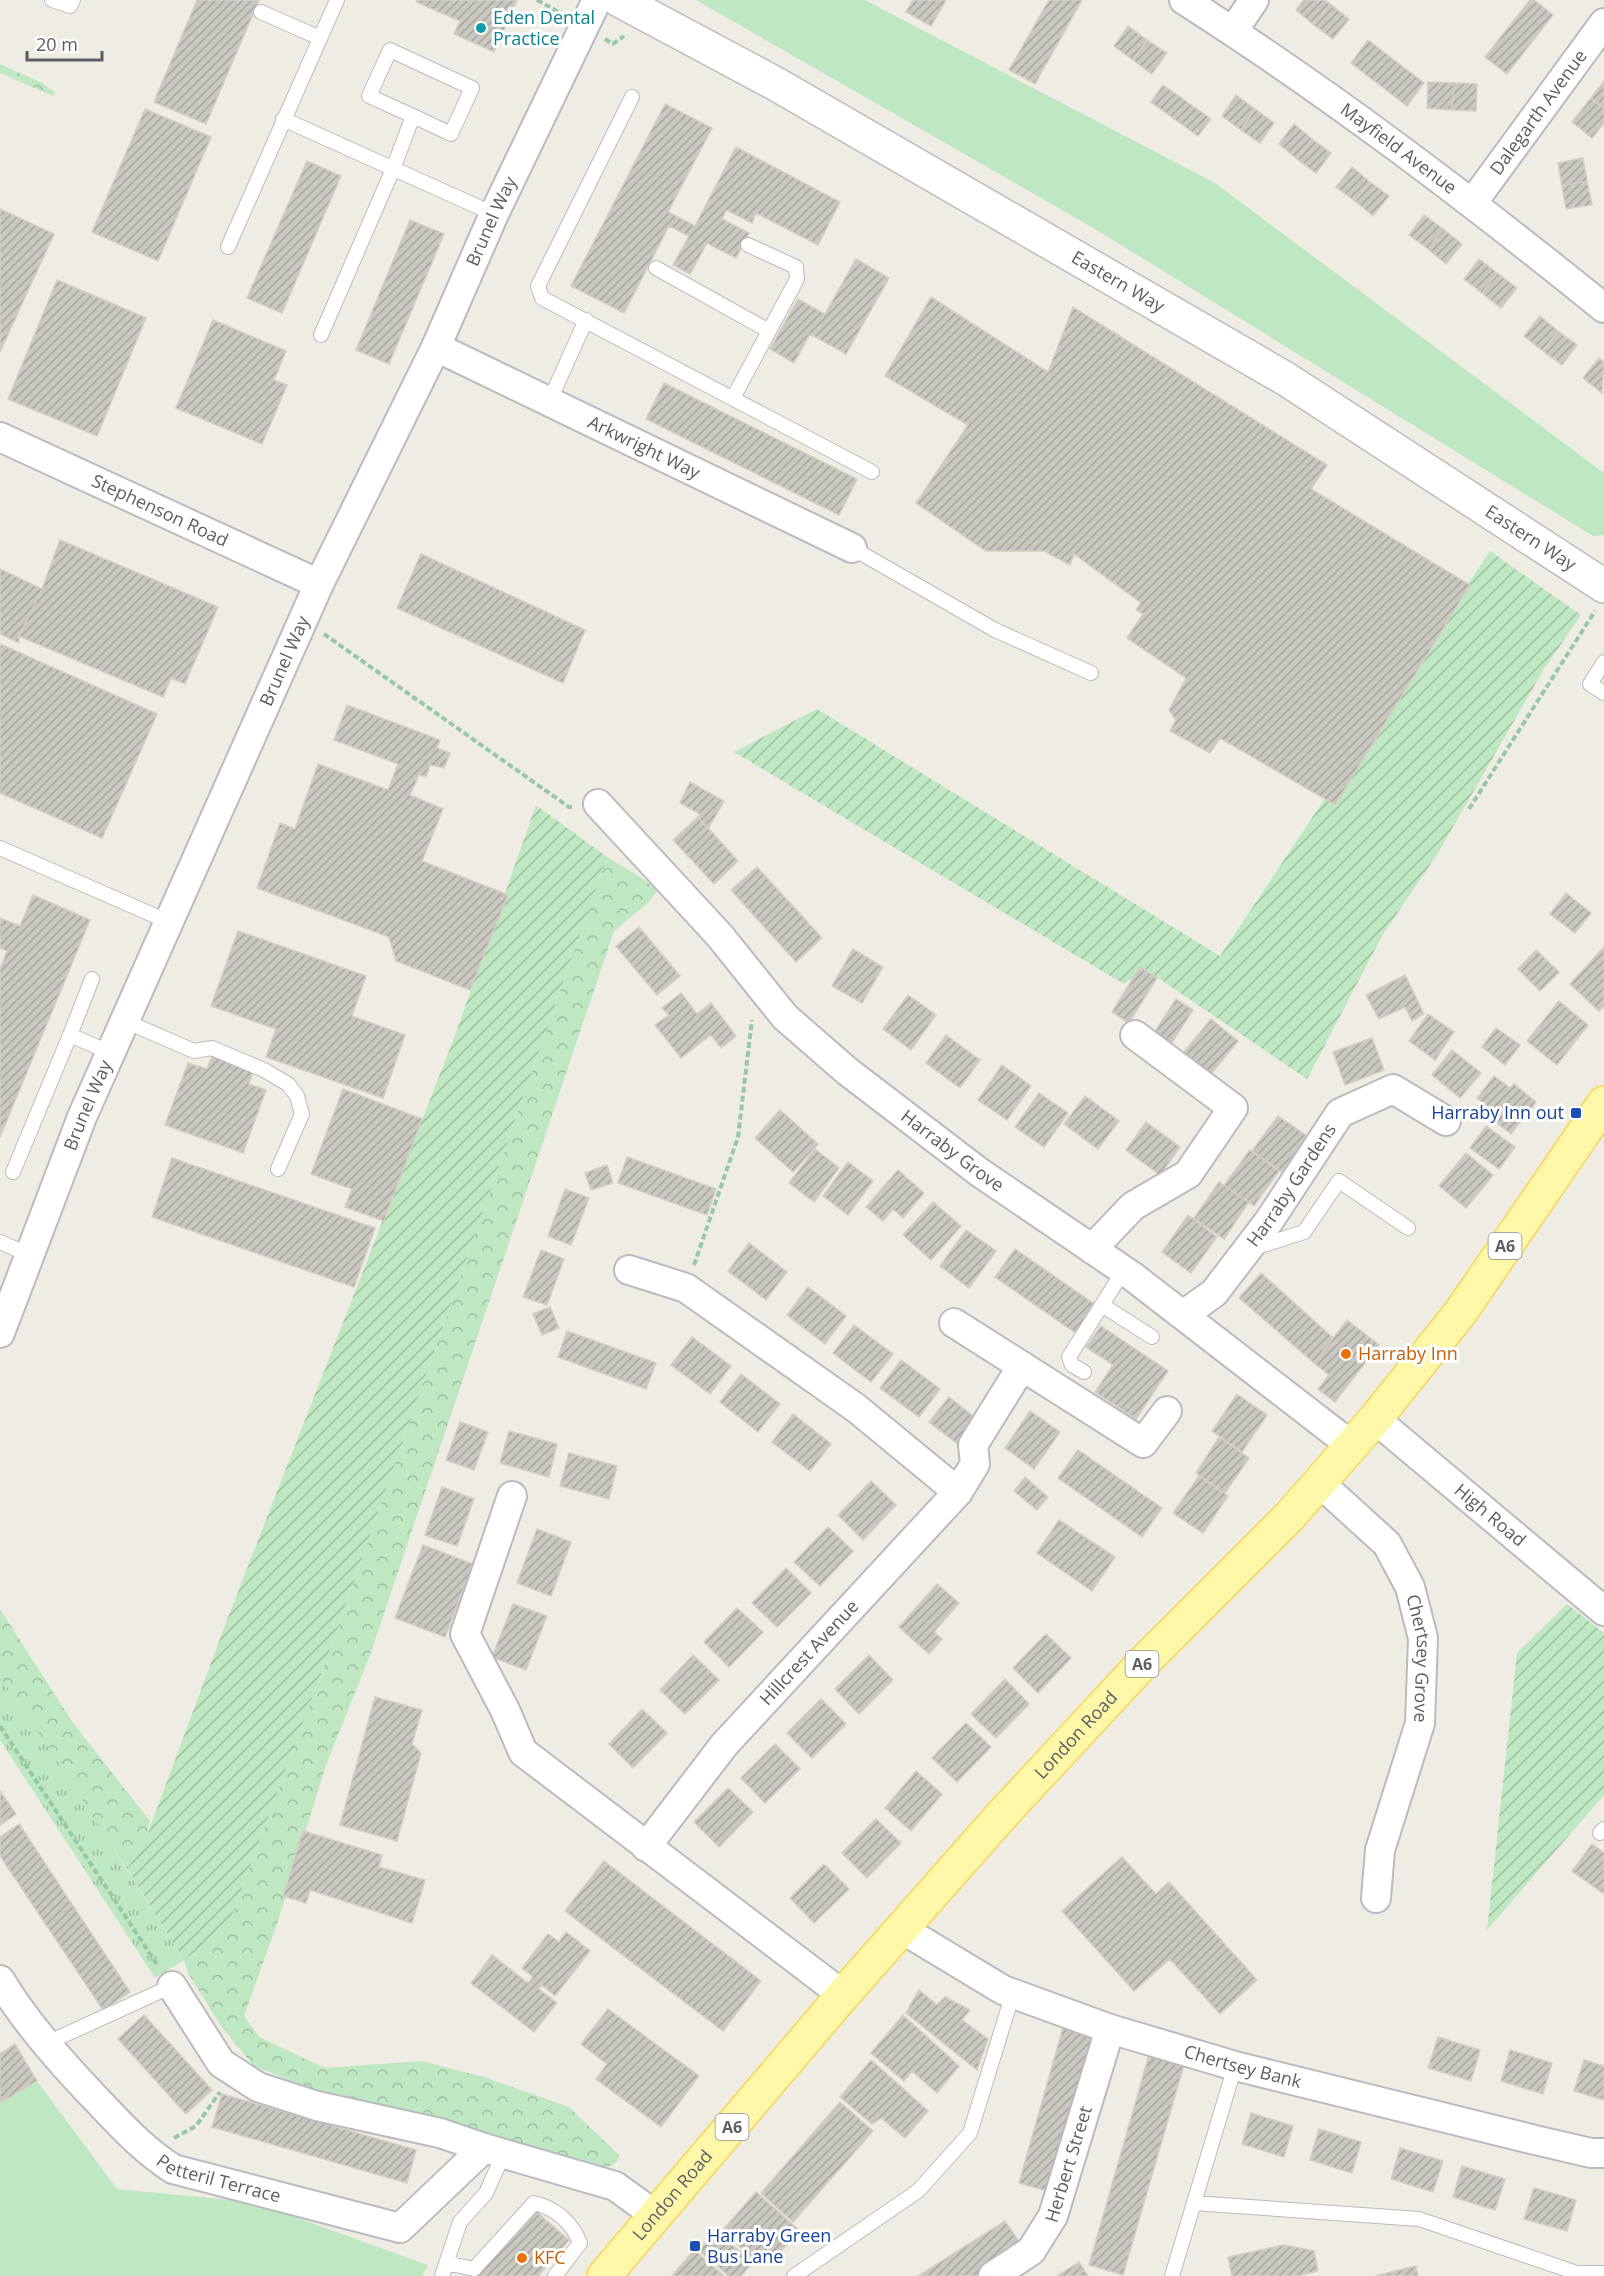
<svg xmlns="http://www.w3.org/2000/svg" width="1604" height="2276" viewBox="0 0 1604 2276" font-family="'Open Sans',sans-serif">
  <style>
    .grass { fill: #bee8c1 }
    .forest { fill: url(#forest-crowns) }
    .park { fill: url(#park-tufts) }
    .garden { fill: url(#garden-furrows) }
    .building { fill: url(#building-hatch); stroke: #d4cfc1; stroke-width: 1.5 }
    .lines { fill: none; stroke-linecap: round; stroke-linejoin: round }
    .lane-casing { stroke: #b8bbc0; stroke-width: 16 }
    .street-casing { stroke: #b8bbc0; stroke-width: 32 }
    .secondary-casing { stroke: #b9bcc2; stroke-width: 36 }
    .primary-casing { stroke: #f8d553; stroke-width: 36 }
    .path { stroke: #97c9a9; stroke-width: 4; stroke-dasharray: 6 3; stroke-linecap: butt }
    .lane { stroke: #fff; stroke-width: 14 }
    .street { stroke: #fff; stroke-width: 28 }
    .secondary { stroke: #fff; stroke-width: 33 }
    .primary { stroke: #fff7a8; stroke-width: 33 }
    .culture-dot { fill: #0f9aa8; stroke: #fff; stroke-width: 2 }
    .transit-dot { fill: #1a4fb4; stroke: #fff; stroke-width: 2 }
    .food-dot { fill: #e8710a; stroke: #fff; stroke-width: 2 }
    .labels { text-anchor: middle; stroke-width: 6; stroke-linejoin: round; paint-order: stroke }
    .shield { fill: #fff; stroke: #8c8f93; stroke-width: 1.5 }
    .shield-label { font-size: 16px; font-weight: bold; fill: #5b5f65 }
    .culture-label { font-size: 18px; fill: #0d838f; stroke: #fff; text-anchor: start }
    .street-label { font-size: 18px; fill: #5b5f65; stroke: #fff }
    .transit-label { font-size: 18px; fill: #164399; stroke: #fff; text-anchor: end }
    .food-label { font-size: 18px; fill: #c56008; stroke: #fff; text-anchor: start }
  </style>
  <defs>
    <pattern id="forest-crowns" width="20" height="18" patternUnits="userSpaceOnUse" patternTransform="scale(1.5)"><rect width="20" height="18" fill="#bee8c1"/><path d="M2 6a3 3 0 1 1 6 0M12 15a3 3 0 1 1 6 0" fill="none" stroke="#9dbfa0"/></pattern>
    <pattern id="park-tufts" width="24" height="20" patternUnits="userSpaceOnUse" patternTransform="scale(1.5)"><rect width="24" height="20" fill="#bee8c1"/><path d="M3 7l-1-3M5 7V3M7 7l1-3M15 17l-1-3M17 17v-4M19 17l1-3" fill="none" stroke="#9dbfa0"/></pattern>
    <pattern id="garden-furrows" width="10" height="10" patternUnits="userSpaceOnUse" patternTransform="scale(1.5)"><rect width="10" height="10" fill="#bee8c1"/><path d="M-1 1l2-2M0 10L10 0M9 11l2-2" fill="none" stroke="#9dbfa0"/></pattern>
    <pattern id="building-hatch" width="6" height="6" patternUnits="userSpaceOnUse" patternTransform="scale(1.5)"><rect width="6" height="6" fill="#cac7c0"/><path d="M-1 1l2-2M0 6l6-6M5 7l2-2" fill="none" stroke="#a7a5a0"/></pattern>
  </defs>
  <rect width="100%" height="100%" fill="#efede3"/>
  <!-- grass -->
  <path class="grass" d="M696 0H865L1215 183 1604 473V535L1593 536 1095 229Z
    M37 2081 117 2189 253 2202 428 2265 422 2276H0V2103Z"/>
  <!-- forest -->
  <path class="forest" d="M0 64 42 83 55 92 53 96 0 73Z
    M607 857 645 880 657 891 647 904 614 931 370 1655 326 1765 276 1927 244 2016 259 2037 325 2068 421 2061 484 2077 569 2107 620 2156C614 2168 607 2167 594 2168L475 2158 253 2065 221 2026 188 1973 184 1960 206 1943 232 1915 332 1644Z
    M0 1609 73 1723 150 1821 146 1838 127 1869 0 1677Z"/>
  <!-- park -->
  <path class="park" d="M0 1677 52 1752 184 1960 155 1978 0 1740Z"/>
  <!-- garden -->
  <path class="garden" d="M1490 551 1581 615 1544 669 1438 853 1382 936 1307 1079 1145 969 1124 984 734 752 817 709 1220 956Z
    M536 805 607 857 332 1644 232 1915 206 1943 184 1960 127 1869 146 1838 225 1625 454 1038Z
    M1567 1604 1604 1633V1795L1487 1930 1517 1653Z"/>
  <!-- building -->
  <path class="building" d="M197 0H259L206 124 154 102Z
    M417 0H517L494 52 454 34 460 21 416 2Z
    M913 0H946L931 26 906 12Z
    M1049 0H1082L1035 84 1009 70Z
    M1304 0H1324L1330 4 1314 25 1296 10Z
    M1530 0H1534L1553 15 1507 74 1485 57Z
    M1330 4 1349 19 1333 39 1314 25Z
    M1128 26 1147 40 1133 60 1114 46Z
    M1147 40 1167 53 1152 74 1133 60Z
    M1368 40 1424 83 1407 106 1351 63Z
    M1604 81V108L1591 98Z
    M1428 82 1454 83 1452 110 1427 108Z
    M1454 83 1477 84 1476 111 1452 110Z
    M1163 85 1211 119 1198 136 1151 102Z
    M1236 95 1255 109 1241 130 1222 116Z
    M1591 98 1604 108V123L1592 138 1572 122Z
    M665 104 712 128 668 212 695 226 736 147 840 202 818 245 756 213 752 223 726 210 722 219 749 233 736 258 707 243 690 274 673 265 689 236 669 226 624 313 571 286Z
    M145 109 211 137 158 261 92 232Z
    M1255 109 1274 123 1260 143 1241 130Z
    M1294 124 1312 139 1297 159 1279 144Z
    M1312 139 1331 153 1316 173 1297 159Z
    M1583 158 1587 181 1562 186 1558 163Z
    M307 161 341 176 282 313 247 298Z
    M1352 167 1370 182 1355 201 1336 187Z
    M1587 181 1592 205 1566 209 1562 186Z
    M1370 182 1389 196 1373 216 1355 201Z
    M0 209 54 234 0 352Z
    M1424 215 1443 229 1428 249 1409 235Z
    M410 220 444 234 389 364 356 350Z
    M1443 229 1462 244 1446 264 1428 249Z
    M856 259 889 278 846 354 810 334 794 363 770 349 798 299 825 314Z
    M1479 259 1497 273 1482 293 1464 279Z
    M1497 273 1517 288 1501 308 1482 293Z
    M57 280 146 318 97 436 8 399Z
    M931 297 1048 372 1073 307 1327 465 1311 489 1470 585 1335 805 1220 738 1210 753 1170 731 1176 720 1169 710 1186 678 1127 638 1143 614 1136 610 1141 603 1074 554 1070 565 1044 551H986L916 503 968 425 885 376Z
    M1540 316 1558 331 1543 351 1524 336Z
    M213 320 286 351 274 380 287 385 262 444 176 408Z
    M1558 331 1577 345 1562 365 1543 351Z
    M1599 358 1604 362 1602 393 1583 378Z
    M664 383 857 479 839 515 646 419Z
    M60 540 218 607 185 684 171 678 163 697 19 636 42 589Z
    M421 554 585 630 563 683 397 608Z
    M0 569 42 589 19 636V643L0 634Z
    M0 644 157 714 102 838 0 793Z
    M347 705 440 740 437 748 450 753 444 768 430 765 426 777 419 775 410 795 443 809 422 861 508 895 470 990 396 961 389 937 257 888 280 823 295 829 318 764 388 790 398 764 334 740Z
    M690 782 724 801 708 829 698 817 700 814 680 803Z
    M698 817 738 861 714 884 673 840Z
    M757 867 822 938 796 962 731 890Z
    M1566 893 1591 913 1575 933 1550 914Z
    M33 895 90 920 0 1137V969L7 951 0 948V918L20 926Z
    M639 927 680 976 657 995 616 946Z
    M238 931 366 976 352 1016 405 1035 383 1098 266 1057 276 1029 211 1006Z
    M1604 947V1006L1599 1011 1570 984Z
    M853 949 883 967 862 1003 832 986Z
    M1536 950 1559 972 1540 991 1518 969Z
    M1140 967 1157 978 1129 1023 1112 1012Z
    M1405 975 1424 1014 1412 1021 1405 1007 1379 1019 1366 995Z
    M681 993 697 1014 711 1003 736 1036 721 1048 711 1035 681 1058 655 1025 669 1015 662 1008Z
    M908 995 936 1015 911 1050 883 1029Z
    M1176 999 1193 1010 1171 1044 1154 1033Z
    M1559 1001 1588 1025 1557 1065 1527 1041Z
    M1428 1014 1454 1032 1435 1060 1409 1041Z
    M1211 1019 1238 1041 1211 1074 1184 1052Z
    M1496 1028 1520 1045 1505 1065 1482 1047Z
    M946 1035 980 1060 960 1088 926 1063Z
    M1372 1038 1384 1070 1345 1085 1333 1052Z
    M1452 1050 1481 1073 1460 1098 1432 1075Z
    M213 1054 254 1069 249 1084 266 1090 243 1153 165 1125 188 1063 207 1069Z
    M1002 1065 1031 1086 1007 1120 978 1100Z
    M1494 1076 1510 1088 1514 1084 1536 1102 1511 1134 1488 1116 1492 1110 1477 1098Z
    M343 1089 422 1119 384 1221 345 1207 352 1189 311 1174Z
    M1039 1093 1068 1113 1044 1147 1015 1127Z
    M1085 1096 1119 1121 1098 1149 1064 1124Z
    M780 1110 818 1144 793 1172 755 1138Z
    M1278 1116 1307 1136 1282 1172 1252 1151Z
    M1146 1122 1180 1147 1160 1175 1126 1150Z
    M1486 1126 1515 1147 1499 1169 1470 1148Z
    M815 1149 839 1168 814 1202 789 1183Z
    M1250 1150 1279 1171 1254 1206 1224 1185Z
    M1466 1153 1493 1175 1466 1208 1439 1186Z
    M627 1157 716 1189 707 1215 618 1183Z
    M172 1158 375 1228 354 1287 152 1217Z
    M848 1162 873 1181 848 1215 823 1196Z
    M607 1165 613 1183 591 1190 585 1173Z
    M898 1170 924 1193 903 1218 893 1209 883 1221 866 1207Z
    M1219 1182 1249 1202 1224 1239 1194 1218Z
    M565 1189 589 1198 571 1245 548 1236Z
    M933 1202 961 1226 931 1260 903 1235Z
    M1188 1215 1217 1237 1191 1273 1162 1252Z
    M966 1230 996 1251 969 1288 940 1266Z
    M749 1243 787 1272 766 1300 728 1271Z
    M1015 1249 1100 1308 1080 1336 995 1277Z
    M541 1250 564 1259 547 1305 523 1297Z
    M1261 1273 1333 1338 1314 1363 1239 1298Z
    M808 1287 846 1316 825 1344 787 1315Z
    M550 1307 559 1328 542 1335 533 1314Z
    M1347 1320 1379 1345 1335 1402 1318 1389 1329 1375 1314 1363Z
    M854 1325 893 1354 871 1382 833 1353Z
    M1101 1326 1168 1371 1136 1419 1095 1392 1113 1365 1086 1347Z
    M567 1331 656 1363 646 1389 558 1357Z
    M692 1337 731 1366 710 1394 671 1365Z
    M901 1360 940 1389 919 1417 880 1388Z
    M741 1374 780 1404 758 1432 720 1402Z
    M1237 1394 1267 1415 1242 1452 1212 1431Z
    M949 1397 978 1420 959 1445 929 1422Z
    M1030 1411 1060 1432 1034 1469 1005 1448Z
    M793 1414 831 1444 810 1471 772 1442Z
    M460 1422 488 1432 474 1470 446 1460Z
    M509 1431 557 1444 549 1477 500 1463Z
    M1219 1437 1249 1458 1225 1493 1196 1473Z
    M1078 1450 1162 1508 1142 1537 1058 1478Z
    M569 1453 617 1466 609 1499 560 1486Z
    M1199 1476 1228 1496 1203 1533 1173 1513Z
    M1025 1477 1048 1497 1037 1510 1014 1491Z
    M871 1481 896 1505 863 1540 838 1515Z
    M442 1487 474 1499 457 1546 425 1535Z
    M1059 1520 1115 1557 1092 1591 1037 1553Z
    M828 1527 853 1551 820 1586 794 1562Z
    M537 1529 571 1542 551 1596 517 1583Z
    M423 1545 473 1564 445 1637 395 1618Z
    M786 1568 811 1593 777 1627 752 1603Z
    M937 1584 959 1603 934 1632 942 1639 929 1654 899 1627Z
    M513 1604 547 1616 526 1670 492 1657Z
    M737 1608 763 1632 729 1667 704 1642Z
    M1046 1634 1071 1658 1038 1693 1013 1668Z
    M693 1655 719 1680 685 1714 660 1690Z
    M869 1655 893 1680 859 1714 835 1689Z
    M1005 1679 1029 1704 996 1738 971 1714Z
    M375 1697 422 1710 412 1744 421 1753 397 1841 340 1825Z
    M821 1699 846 1724 812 1758 787 1733Z
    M642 1709 667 1733 633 1768 609 1744Z
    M966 1723 991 1747 957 1782 932 1758Z
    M775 1744 800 1769 765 1803 741 1778Z
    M916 1771 942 1794 911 1831 885 1808Z
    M728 1788 753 1812 719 1847 694 1822Z
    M0 1791 16 1814 0 1825Z
    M876 1819 901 1843 867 1878 842 1853Z
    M19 1824 130 1992 103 2010 0 1856V1837Z
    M303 1831 382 1855 379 1867 425 1880 412 1923 310 1890 306 1903 283 1896Z
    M1592 1844 1604 1853V1894L1572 1871Z
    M1122 1857 1156 1894 1169 1882 1257 1980 1220 2014 1170 1959 1134 1991 1062 1911Z
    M604 1861 761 1981 723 2031 565 1911Z
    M824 1864 849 1889 814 1923 790 1898Z
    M566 1932 590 1951 555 1996 542 1985 539 1989 557 2003 534 2032 471 1983 492 1955 528 1983 533 1977 522 1968 548 1934 559 1942Z
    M919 1990 937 2005 945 1997 970 2010 962 2020 988 2039 977 2070 906 2013Z
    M608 2009 699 2076 661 2127 596 2079 607 2064 581 2044Z
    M144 2015 212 2090 186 2114 118 2039Z
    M903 2015 959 2066 937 2093 912 2071 904 2081 871 2053Z
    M1064 2024 1101 2035 1055 2193 1019 2183Z
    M1438 2037 1480 2050 1471 2081 1428 2068Z
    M15 2044 37 2081 0 2103V2054Z
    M1151 2048 1186 2058 1123 2275 1089 2265Z
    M1510 2050 1552 2063 1543 2094 1501 2081Z
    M871 2060 928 2111 905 2138 881 2118 872 2124 840 2097Z
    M1584 2060 1604 2066V2100L1574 2091Z
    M222 2094 416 2150 407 2183 212 2127Z
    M840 2102 873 2131 793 2222 761 2193Z
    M1251 2113 1293 2126 1284 2157 1242 2144Z
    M1319 2129 1361 2142 1352 2173 1310 2160Z
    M1400 2148 1443 2161 1433 2192 1391 2179Z
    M1462 2166 1505 2179 1495 2210 1453 2197Z
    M1534 2188 1576 2200 1567 2231 1524 2219Z
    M756 2192 801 2232 775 2256 769 2251 758 2263 722 2231Z
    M533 2209 569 2240 538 2276H475Z
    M1005 2221 1022 2246 975 2276H918Z
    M715 2231 753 2262 741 2276H729L699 2251Z
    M1284 2245 1314 2251 1318 2271 1297 2276H1232L1228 2257Z
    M694 2250 723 2275V2276H672Z
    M1079 2262 1088 2276H1057Z
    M1416 2266 1418 2276H1375Z"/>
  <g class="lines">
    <defs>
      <path id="lane" d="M52 0 70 6 73 0
        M261 12 320 38
        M632 97 538 286 542 298 872 472
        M283 119 494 214
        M228 247 337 0
        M656 268 769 331
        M321 335 393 169 413 116 369 96 390 50 472 88 451 134 413 116
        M733 398 797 279 796 267 748 245
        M549 402 586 320
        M852 548 995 630 1091 673
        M1604 662 1590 684 1604 693
        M0 848 169 922
        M125 1021 194 1051 212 1048 264 1070 288 1084 297 1096 302 1114 278 1169
        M70 1035 92 979
        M13 1172 70 1035 111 1053
        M0 1242 30 1255
        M1254 1248 1304 1232 1339 1181 1408 1228
        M1102 1305 1152 1337
        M1084 1372 1072 1365 1069 1357 1124 1270
        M1600 1833 1604 1829
        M47 2043 172 1986
        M1194 2203 1419 2219 1577 2273H1604
        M446 2263 474 2269 534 2203C555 2208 572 2222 580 2243L555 2276
        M442 2276 460 2222 486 2193 504 2153
        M794 2276 918 2191 970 2133 1013 1993
        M1172 2276 1235 2066"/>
      <g id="street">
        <path id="s1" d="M1184 0C1330 93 1469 199 1604 308"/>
        <path d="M1233 31 1254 0"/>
        <path id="s2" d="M1473 202 1604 23"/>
        <path id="s3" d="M436 347 852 548"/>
        <path id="s4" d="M0 437 319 584"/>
        <path id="s5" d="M598 804 720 936 785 1017 847 1071 979 1172 1132 1276 1352 1446"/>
        <path d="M1092 1249 1133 1206 1188 1174 1233 1108 1135 1035"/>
        <path d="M629 1270 686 1288 856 1408 958 1492"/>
        <path id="s6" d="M1183 1315 1214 1293 1269 1221 1340 1113 1393 1089 1446 1121"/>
        <path d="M954 1323 1143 1443 1167 1411"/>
        <path id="s7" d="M0 1333 82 1117 319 584 436 347 494 214 597 0"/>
        <path id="s8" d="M1375 1419 1604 1611"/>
        <path id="s9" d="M1320 1483 1387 1544 1410 1587 1423 1638 1420 1723 1380 1850 1376 1898"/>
        <path d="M512 1496 465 1634 505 1710 523 1752 843 1995"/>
        <path id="s10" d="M646 1847 724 1745 958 1492 975 1464 973 1445 1022 1366"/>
        <path id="s11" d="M902 1929 1003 1990 1110 2029 1235 2066 1535 2140 1591 2153H1604"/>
        <path id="s12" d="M0 1980C26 2023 60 2061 95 2098 121 2125 141 2148 173 2169L400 2228 484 2148 615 2186 655 2215"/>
        <path d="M172 1986 221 2063 258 2087 317 2106 440 2133 484 2148"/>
        <path id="s13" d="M993 2276 1031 2251 1053 2216 1110 2029"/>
      </g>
      <g id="secondary">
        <path id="s14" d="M619 0 776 84 1286 379 1604 586"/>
      </g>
      <g id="primary">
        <path id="s15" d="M604 2276 843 1995 1001 1816 1144 1662 1289 1517 1375 1419 1460 1313 1604 1103"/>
      </g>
    </defs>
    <!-- lane casing -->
    <use href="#lane" class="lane-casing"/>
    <!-- street casing -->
    <use href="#street" class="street-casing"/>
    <!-- secondary casing -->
    <use href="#secondary" class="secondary-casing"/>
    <!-- primary casing -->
    <use href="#primary" class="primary-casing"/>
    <!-- path -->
    <path class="path" d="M537 0 562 14
      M605 39 613 44 624 36
      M324 634 569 807H574
      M1469 809 1595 611
      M694 1265 738 1137 752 1020
      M0 1726 158 1966
      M174 2138 196 2126 220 2092"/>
    <!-- lane -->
    <use href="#lane" class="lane"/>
    <!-- street -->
    <use href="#street" class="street"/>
    <!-- secondary -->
    <use href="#secondary" class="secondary"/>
    <!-- primary -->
    <use href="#primary" class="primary"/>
  </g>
  <!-- markers -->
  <circle class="culture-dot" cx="481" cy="28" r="6"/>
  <g class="transit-dot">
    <rect x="1570" y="1107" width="12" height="12" rx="3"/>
    <rect x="689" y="2240" width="12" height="12" rx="3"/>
  </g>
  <g class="food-dot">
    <circle cx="1346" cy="1354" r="6"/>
    <circle cx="522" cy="2258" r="6"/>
  </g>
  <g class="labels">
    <!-- shield labels -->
    <g class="shield">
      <rect x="1488.5" y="1233" width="33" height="26" rx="4.5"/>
      <rect x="1125.5" y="1651" width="33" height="26" rx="4.5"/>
      <rect x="715.5" y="2114" width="33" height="26" rx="4.5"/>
    </g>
    <g class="shield-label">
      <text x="1505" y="1252">A6</text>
      <text x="1142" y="1670">A6</text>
      <text x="732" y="2133">A6</text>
    </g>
    <!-- culture labels -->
    <g class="culture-label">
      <text x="493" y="24">Eden Dental<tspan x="493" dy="21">Practice</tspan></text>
    </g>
    <!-- street labels -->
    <g class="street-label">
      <text dy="6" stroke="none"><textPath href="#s2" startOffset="111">Dalegarth Avenue</textPath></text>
      <text dy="6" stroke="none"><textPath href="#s1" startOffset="261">Mayfield Avenue</textPath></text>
      <text dy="6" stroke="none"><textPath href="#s7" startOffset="1216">Brunel Way</textPath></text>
      <text dy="6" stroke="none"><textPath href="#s14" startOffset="573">Eastern Way</textPath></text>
      <text dy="6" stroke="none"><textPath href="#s3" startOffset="231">Arkwright Way</textPath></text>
      <text dy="6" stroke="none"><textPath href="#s4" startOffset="176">Stephenson Road</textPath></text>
      <text dy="6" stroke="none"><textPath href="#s14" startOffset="1059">Eastern Way</textPath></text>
      <text dy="6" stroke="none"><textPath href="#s7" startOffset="730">Brunel Way</textPath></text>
      <text dy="6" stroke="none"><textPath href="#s7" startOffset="244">Brunel Way</textPath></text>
      <text dy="6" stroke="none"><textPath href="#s5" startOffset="498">Harraby Grove</textPath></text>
      <text dy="6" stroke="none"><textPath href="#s6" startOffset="171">Harraby Gardens</textPath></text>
      <text dy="6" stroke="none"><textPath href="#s8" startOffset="150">High Road</textPath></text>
      <text dy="6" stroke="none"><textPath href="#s10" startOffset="254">Hillcrest Avenue</textPath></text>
      <text dy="6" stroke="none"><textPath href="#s9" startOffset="212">Chertsey Grove</textPath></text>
      <text dy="6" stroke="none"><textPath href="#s15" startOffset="718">London Road</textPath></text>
      <text dy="6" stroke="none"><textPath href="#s11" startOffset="370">Chertsey Bank</textPath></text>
      <text dy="6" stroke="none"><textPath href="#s13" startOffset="141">Herbert Street</textPath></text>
      <text dy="6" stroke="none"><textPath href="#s12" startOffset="304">Petteril Terrace</textPath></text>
      <text dy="6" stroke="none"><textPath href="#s15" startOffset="106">London Road</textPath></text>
    </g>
    <!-- transit labels -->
    <g class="transit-label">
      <text x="1564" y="1119">Harraby Inn out</text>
      <text x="707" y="2242" text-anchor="start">Harraby Green<tspan x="707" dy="21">Bus Lane</tspan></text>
    </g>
    <!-- food labels -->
    <g class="food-label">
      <text x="1358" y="1360">Harraby Inn</text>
      <text x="534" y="2264">KFC</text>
    </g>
  </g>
  <!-- scale -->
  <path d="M27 51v9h75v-9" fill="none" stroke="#5b5f65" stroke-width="3"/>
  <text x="36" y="51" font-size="18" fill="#5b5f65" stroke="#ffffff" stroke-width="4.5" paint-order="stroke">20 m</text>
</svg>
